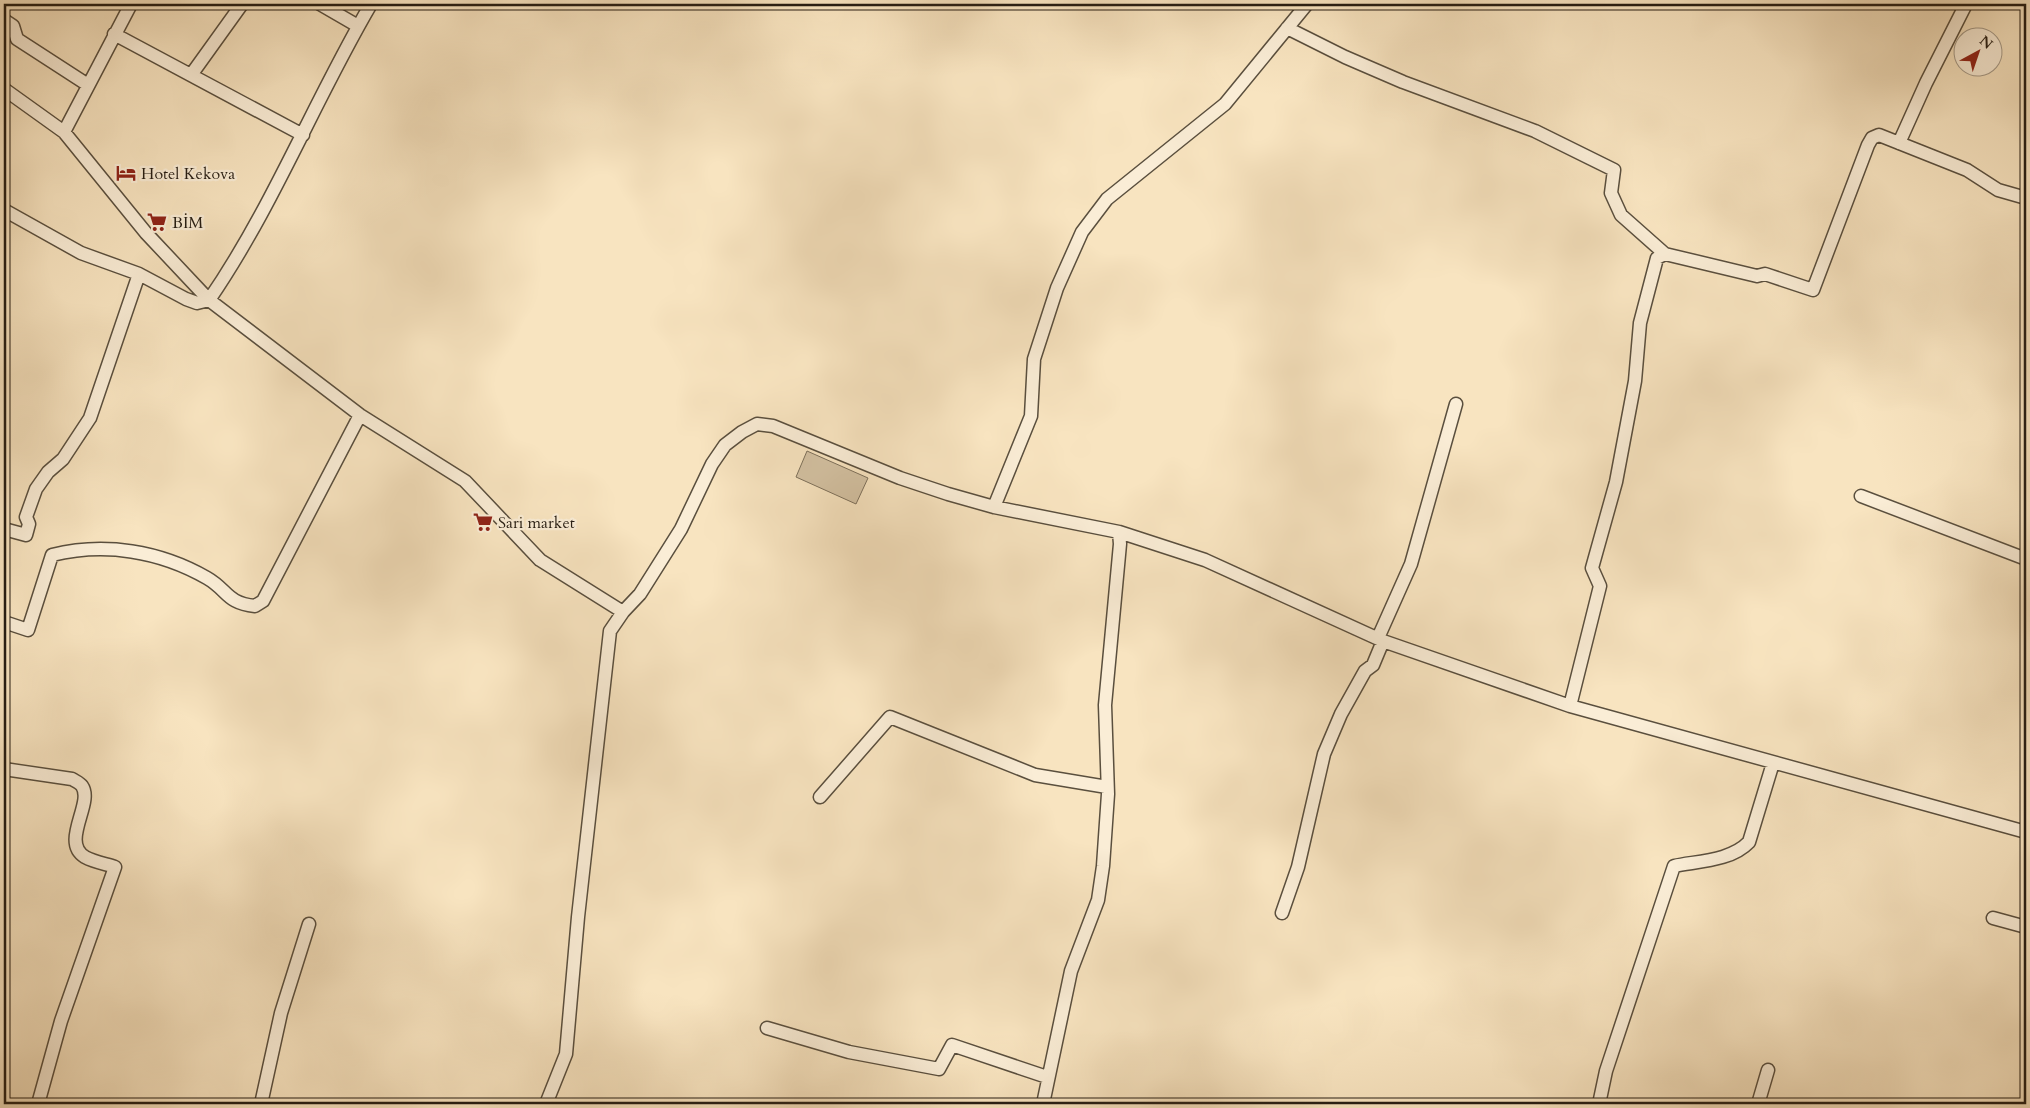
<svg xmlns="http://www.w3.org/2000/svg" width="2030" height="1108" viewBox="0 0 2030 1108" font-family="Cardo,serif">
  <style>
    .green { fill: #d4c2a3; stroke: #7d705b }
    .lines { fill: none; stroke-linecap: round; stroke-linejoin: round }
    .minor-casing { stroke: #5a4f3e; stroke-width: 15 }
    .minor { stroke: #faedd6; stroke-width: 12 }
    .labels { text-anchor: middle; stroke-width: 4.5; stroke-linejoin: round; paint-order: stroke }
    .poi-label { font-size: 16px; fill: #261d13; stroke: #faedd6; text-anchor: start }
  </style>
  <rect width="100%" height="100%" fill="#f8e4c0"/>
  <filter id="stains"><feTurbulence type="fractalNoise" baseFrequency=".004" numOctaves="4"/><feColorMatrix values="0 0 0 0 .2 0 0 0 0 .09 0 0 0 0 .02 0 0 0 .5 -.17"/></filter>
  <radialGradient id="worn" r=".72"><stop offset=".6" stop-color="#630" stop-opacity="0"/><stop offset="1" stop-color="#630" stop-opacity=".3"/></radialGradient>
  <!-- green -->
  <path class="green" d="M807 451 868 478 856 504 796 477Z"/>
  <g class="lines">
    <defs>
      <path id="minor" d="M320 4 358 26
        M4 20 13 26 17 39 88 85
        M1287 28 1345 57 1403 82 1535 131 1614 170 1611 193 1621 215 1665 254
        M114 34 303 135
        M191 75 242 4
        M4 89 64 132 146 233 209 300 360 415 465 481 540 560 623 612
        M64 132 131 4
        M1899 143 1926 83 1966 4
        M4 210 81 253 139 274 186 299 197 303 209 300C273 207 314 101 371 4
        M1861 496 2026 559
        M994 507 1031 416 1034 359 1057 288 1082 232 1107 199 1225 104 1307 4
        M4 529 26 535 29 524 26 517 36 489 48 472 63 459 90 418 139 274
        M4 622 28 630 52 555C105 542 160 551 207 578 228 590 226 603 255 606L263 601 360 415
        M1378 638 1411 564 1456 404
        M1570 706 1600 586 1592 568 1616 482 1635 381 1640 323 1657 258 1665 254 1757 276 1765 274 1813 290 1868 145 1872 138 1879 135 1967 170 1998 190 2026 198
        M4 769 72 779C75 781 80 783 82 786 94 803 60 842 85 857 94 862 106 864 115 867L61 1021 38 1104
        M820 797 890 717 1035 775 1107 787
        M1282 913 1298 867 1324 754 1341 714 1365 671 1373 665 1383 641
        M1993 918 2026 927
        M767 1028 849 1052 939 1069 952 1045 1047 1077
        M261 1104 281 1013 309 924
        M546 1104 566 1054 578 917 610 631 623 612 640 594 681 529 712 464 725 445 742 432 757 424 773 426 900 478 948 494 994 507 1119 532 1205 560 1383 641 1570 706 2026 832
        M1043 1104 1071 971 1098 900 1103 866 1108 794 1105 705 1120 544 1119 532
        M1599 1104 1606 1071 1674 866C1698 861 1731 861 1749 842L1773 763
        M1758 1104 1768 1070"/>
    </defs>
    <!-- minor casing -->
    <use href="#minor" class="minor-casing"/>
    <!-- minor -->
    <use href="#minor" class="minor"/>
  </g>
  <!-- icons -->
  <defs>
    <symbol id="hotel-bare" viewBox="-9 -9 18 18"><path d="M-6-4.5h1.5V1H6V5H4.5V3h-9V5H-6ZM-4 0a1.8 1.8 0 1 1 3.6 0ZM.5 0V-2.5h3Q6-2.5 6 0Z" fill="#8f2418" stroke="#faedd6" stroke-width="2.5" paint-order="stroke"/></symbol>
    <symbol id="supermarket-bare" viewBox="-9 -9 18 18"><path d="M-6-5.5h2.5l.6 2H6L4.5 2H-2.5L-4.4-4H-6ZM-1.5 3.2a1.3 1.3 0 1 0 .1 0ZM3 3.2a1.3 1.3 0 1 0 .1 0Z" fill="#8f2418" stroke="#faedd6" stroke-width="2.5" paint-order="stroke"/></symbol>
  </defs>
  <g fill-rule="evenodd">
    <use href="#hotel-bare" x="112" y="159" width="28" height="28"/>
    <use href="#supermarket-bare" x="143" y="208" width="28" height="28"/>
    <use href="#supermarket-bare" x="469" y="508" width="28" height="28"/>
  </g>
  <g class="labels">
    <!-- poi labels -->
    <g class="poi-label">
      <text x="141" y="179">Hotel Kekova</text>
      <text x="172" y="228">BİM</text>
      <text x="498" y="528">Sari market</text>
    </g>
  </g>
  <!-- margin -->
  <rect width="2030" height="1108" fill="none" stroke="#f8e4c0" stroke-width="20"/>
  <rect x="5" y="5" width="2020" height="1098" fill="none" stroke="#261d13" stroke-width="2.5"/>
  <rect x="10" y="10" width="2010" height="1088" fill="none" stroke="#261d13"/>
  <!-- north arrow -->
  <g transform="translate(1978 52) rotate(40)"><circle r="24" fill="#faedd6" stroke="#a59a88"/>
  <path d="M0-4L9 19L0 12L-9 19Z" fill="#8f2418"/>
  <text y="-8" font-size="14" font-weight="bold" text-anchor="middle" fill="#261d13">N</text>
  </g>
  <rect width="100%" height="100%" filter="url(#stains)"/>
  <rect width="100%" height="100%" fill="url(#worn)"/>
</svg>
